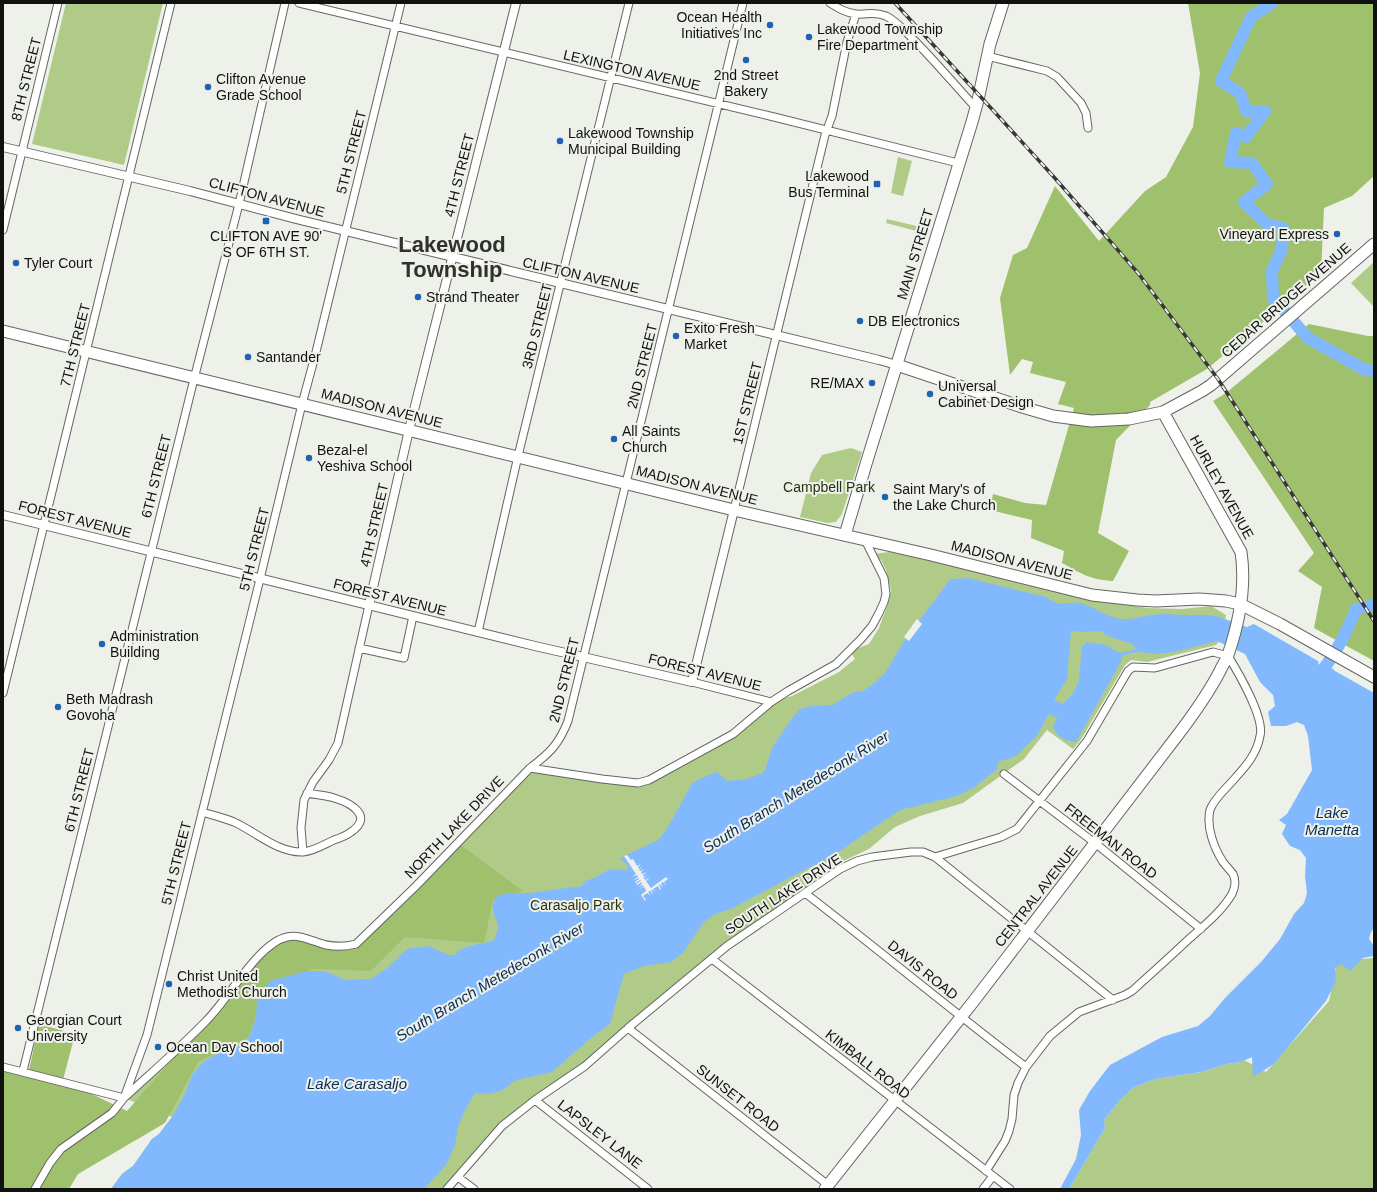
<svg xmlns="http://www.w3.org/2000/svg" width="1377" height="1192" viewBox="0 0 1377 1192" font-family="Helvetica,sans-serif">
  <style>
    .green { fill: #b0cb88 }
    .forest { fill: #9fc06d }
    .water { fill: #82b8fe; fill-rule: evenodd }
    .pier { fill: #eef1ea }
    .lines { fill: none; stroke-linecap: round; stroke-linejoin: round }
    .river { stroke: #82b8fe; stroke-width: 12 }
    .minor-casing { stroke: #636660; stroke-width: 9 }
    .tertiary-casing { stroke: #636660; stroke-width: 10 }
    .primary-casing { stroke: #636660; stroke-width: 13 }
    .trunk-casing { stroke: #636660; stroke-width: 13 }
    .minor { stroke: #fff; stroke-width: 7 }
    .tertiary { stroke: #fff; stroke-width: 8 }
    .primary { stroke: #fff; stroke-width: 11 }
    .trunk { stroke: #fff; stroke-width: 11 }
    .rail-casing { stroke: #373835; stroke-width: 3.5 }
    .rail { stroke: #eef1ea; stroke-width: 2; stroke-dasharray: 6; stroke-linecap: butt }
    .poi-dot { fill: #1e62b3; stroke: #eef1ea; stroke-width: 1.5 }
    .labels { text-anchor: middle; stroke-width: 4; stroke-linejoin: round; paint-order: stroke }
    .poi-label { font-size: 14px; fill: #111210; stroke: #eef1ea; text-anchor: start }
    .street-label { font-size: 14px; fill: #111210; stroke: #eef1ea }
    .park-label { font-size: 14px; fill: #273310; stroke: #eef1ea }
    .water-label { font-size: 15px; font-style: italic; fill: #072b56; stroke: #eef1ea }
    .town-label { font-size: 22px; font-weight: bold; fill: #2f312c; stroke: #eef1ea }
  </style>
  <rect width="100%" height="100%" fill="#eef1ea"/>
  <!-- green -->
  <path class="green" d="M66 3H163L124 165 32 144Z
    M898 157 912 161 903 196 891 193Z
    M887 219 925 228 924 233 886 223Z
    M1374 262V307L1351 283Z
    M851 448 862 452 842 514 836 522 827 523 800 517 811 473 822 455Z
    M890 552 1106 601 1147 608 1182 609 1211 606 1226 615 1221 639 1216 645 1147 662 1131 660 1125 665 1080 741 1073 749 1047 730 1024 759 963 803 920 816 895 827 869 849 826 869 805 893 727 946 585 1066 502 1126 447 1189H111L122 1174 133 1166 152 1139 159 1134 172 1117 124 1098 208 1020 266 949 356 944 530 768 638 783 737 731 757 719 771 702 792 696 839 672 855 659 850 651 869 644 879 628 889 601 891 590 886 570 881 560 872 554Z
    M1374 958V1189H1069L1105 1128 1104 1120 1120 1100 1133 1088 1155 1079 1202 1072 1226 1064 1241 1062 1244 1060 1266 1072 1329 1001 1337 961Z"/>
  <!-- forest -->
  <path class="forest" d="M1188 3H1374V176L1352 196 1324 208 1321 273 1207 369 1150 402V405L1116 440 1098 533 1129 551 1113 581C1091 580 1080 573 1062 563L1064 551 1031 538 1032 520 990 510 993 494 1025 503 1046 505 1074 408 1058 404 1066 382 1030 373 1033 362 1022 359 1010 375 1000 298 1013 255 1027 248 1055 186 1099 241 1145 191 1166 177 1193 127 1200 73Z
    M1309 324 1368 336H1374V661L1314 628 1322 587 1298 571 1314 553 1213 401 1226 393Z
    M458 843 523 891 493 900 484 943 405 937 371 971 313 969 268 986 248 1038 198 1062 165 1123 78 1174 69 1189H3V1069L28 1075 39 1024 75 1034 63 1080 127 1111 270 948 292 936 359 944Z"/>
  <!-- water -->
  <path class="water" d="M968 578 1046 597C1062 610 1069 599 1084 604 1096 608 1108 618 1121 619 1136 620 1149 614 1164 614 1170 614 1176 615 1182 615 1193 615 1204 614 1216 616 1226 619 1237 624 1247 627L1254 624 1318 661 1319 666C1322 673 1327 671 1332 668L1335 671 1374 693V928L1371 932 1369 939 1374 946V956L1363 958 1350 971 1341 964 1335 968 1336 981 1326 1001 1274 1064 1253 1077 1252 1057 1241 1062 1226 1064 1202 1072 1155 1079 1133 1088 1120 1100 1104 1120 1105 1128 1069 1189H1060L1076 1159 1081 1135 1079 1110 1090 1091 1110 1065 1162 1037 1198 1026 1210 1016 1225 998 1262 961 1280 939 1294 914 1304 903 1307 893 1305 876 1306 858 1300 850 1290 846 1282 834 1286 825 1279 820 1287 814 1312 770 1308 736 1304 725 1297 722 1286 726H1271L1268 712 1275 706 1273 695 1260 682 1245 654 1217 641 1173 652 1155 654 1141 652 1130 653 1122 656V660L1076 742C1067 742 1057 737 1053 727L1057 718 1049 714 1036 737 1016 756 998 762 997 769 975 787 957 796 900 810 831 857 806 869 731 909 715 914 704 922 692 939 683 953 671 962 644 966 624 974 621 984 610 1024 591 1038 552 1072 516 1080 501 1091 486 1094 475 1093 464 1112 458 1127 455 1145 446 1165 424 1189H111L122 1174 133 1166 152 1139 159 1134 172 1117 184 1096 192 1075 204 1061 221 1052 245 1044 251 1032 256 1018 257 1001 270 981 307 971H324L337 976 344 980 371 979 386 969 407 949 429 946 448 955H454C464 944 481 945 494 940 495 937 498 931 498 928 497 914 488 913 496 897L507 893H530L582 886 585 881 597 877 602 873 612 869 627 870 629 867 620 858 656 841 661 837 672 820 692 783 706 776 717 772 727 781 746 779 761 774 765 770 772 748 792 718 800 709 812 706 832 705 854 692 863 691 874 683 885 673 904 641 948 582 952 579ZM1071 631 1082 632 1101 631 1108 636 1132 644 1137 649 1120 653 1106 645 1087 642 1082 647 1079 680 1074 692 1063 704 1054 700 1067 679Z"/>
  <!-- pier -->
  <path class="pier" d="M917 619 922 624 909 641 904 637Z
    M627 855 631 860 633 859 637 866 641 864 638 867 639 869 643 866 639 870 640 871 644 869 641 872 642 874 647 872 643 875 644 877 648 874 644 878 645 880 650 877 646 881 651 888 666 877 668 879 664 882 666 886 663 882 661 883 663 888 660 884 659 885 661 889 660 890 658 886 653 889 656 893 653 890H651L654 895 650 891 648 892 651 896 647 893 643 896 646 900 645 901 641 895 646 891 645 888 644 887 639 889 644 886 643 885 638 887 642 884V882L637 885 636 884 641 881 640 880 636 883 635 882 639 879V878L633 880 638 877 637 875 632 877 636 874 624 856Z"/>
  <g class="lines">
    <!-- river -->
    <path class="river" d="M1272 3 1251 17 1221 81 1240 93 1247 112 1265 111 1246 137 1236 133 1230 162 1252 163 1267 184 1244 202 1267 224 1283 228 1282 249 1272 271 1273 298 1308 338 1365 370 1374 371
      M1313 682C1332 660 1346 635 1356 609L1374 605"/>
    <defs>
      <path id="minor" d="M299 3 774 117 958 163
        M830 3C838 8 846 13 856 14 867 15 873 11 886 16 896 21 904 30 912 38 934 60 955 85 976 108
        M987 56 1047 71 1057 77 1081 103 1086 113 1088 128
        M3 230 58 3
        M734 510 825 135 832 116 847 42 856 14
        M478 632 518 456 629 3
        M359 648 404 658 413 616
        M692 682 771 702
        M3 693 171 3
        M530 768 602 779 638 783 649 780 733 734 771 702 788 691 836 664 861 639 872 626 879 613 884 602 886 594 884 578 865 540
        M1004 774 1095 843 1201 929
        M202 812C212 815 224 818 234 822 256 832 278 853 303 852 314 851 325 844 334 840 340 838 346 836 351 832 374 816 351 803 334 798 325 795 316 795 307 793
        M303 852 301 828 304 800 313 782 329 760 338 743 369 605
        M935 857 1113 1000
        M805 893C879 950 951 1010 1026 1067
        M712 959 1010 1189
        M628 1028 828 1185
        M3 1067 124 1098 147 1035 260 579 302 404 315 356 401 3
        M23 1071 194 379 239 204 285 3
        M535 1100 648 1189
        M458 1177 474 1189
        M35 1189 50 1163 61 1149 112 1113 124 1098C151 1073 180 1048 206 1021 228 1000 258 943 287 937 300 934 314 942 326 945 336 947 345 947 356 944L416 886 530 768C550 753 559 744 568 721L743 3
        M447 1189 502 1126 535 1100 585 1066 628 1028 727 946 840 869 857 861 872 857 911 852H923L935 857 1001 837 1017 829 1087 741 1128 671 1133 667 1155 668 1213 652 1228 656C1238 672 1265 718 1260 736 1257 753 1247 765 1236 777 1228 787 1214 798 1210 810 1206 827 1214 848 1223 862 1226 866 1230 870 1233 874 1236 880 1235 888 1232 894 1222 911 1205 925 1190 938 1171 956 1152 973 1132 991L1125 995 1079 1012 1050 1036 1026 1067 1018 1083 1014 1095 1012 1119 1009 1131 1005 1141 986 1171
        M983 1189 993 1176"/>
      <path id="tertiary" d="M3 147 190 191 296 219 879 360 897 365
        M3 515 535 646 692 682 734 510
        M369 605 409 430 516 3"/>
      <path id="primary" d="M897 365 1022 407 1053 416 1091 421 1129 419 1163 412 1202 391 1211 385 1374 244
        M845 535 866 464 972 122 978 100 990 44 1003 3
        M825 1189 973 1002 1177 736C1193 715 1208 694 1220 671 1222 666 1226 661 1228 655 1239 623 1246 585 1241 552L1163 412"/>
      <path id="trunk" d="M3 331 734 510 931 555 1092 595 1137 600 1156 601 1199 599 1226 601 1240 604 1280 624 1374 677"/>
    </defs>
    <!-- minor casing -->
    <use href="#minor" class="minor-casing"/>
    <!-- tertiary casing -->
    <use href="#tertiary" class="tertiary-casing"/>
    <!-- primary casing -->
    <use href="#primary" class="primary-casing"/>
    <!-- trunk casing -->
    <use href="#trunk" class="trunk-casing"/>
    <!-- minor -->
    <use href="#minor" class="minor"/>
    <!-- tertiary -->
    <use href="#tertiary" class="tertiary"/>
    <!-- primary -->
    <use href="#primary" class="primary"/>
    <!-- trunk -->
    <use href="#trunk" class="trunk"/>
    <defs>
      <path id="rail" d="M895 3 1053 176 1138 273 1218 379 1374 621"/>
    </defs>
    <!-- rail casing -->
    <use href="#rail" class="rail-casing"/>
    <!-- rail -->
    <use href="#rail" class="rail"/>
  </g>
  <!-- markers -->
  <g class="poi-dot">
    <circle cx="770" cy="25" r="4"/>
    <circle cx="809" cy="37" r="4"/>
    <circle cx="746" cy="60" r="4"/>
    <circle cx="208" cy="87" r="4"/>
    <circle cx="560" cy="141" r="4"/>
    <rect x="873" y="180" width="8" height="8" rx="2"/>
    <rect x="262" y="217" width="8" height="8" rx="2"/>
    <circle cx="1337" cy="234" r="4"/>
    <circle cx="16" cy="263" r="4"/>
    <circle cx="418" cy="297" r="4"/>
    <circle cx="860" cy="321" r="4"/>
    <circle cx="676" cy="336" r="4"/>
    <circle cx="248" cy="357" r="4"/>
    <circle cx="872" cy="383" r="4"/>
    <circle cx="930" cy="394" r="4"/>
    <circle cx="614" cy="439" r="4"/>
    <circle cx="309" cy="458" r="4"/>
    <circle cx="885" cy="497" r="4"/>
    <circle cx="102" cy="644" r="4"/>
    <circle cx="58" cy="707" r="4"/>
    <circle cx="169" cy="984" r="4"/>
    <circle cx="18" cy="1028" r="4"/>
    <circle cx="158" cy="1047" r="4"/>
  </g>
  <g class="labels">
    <!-- poi labels -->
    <g class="poi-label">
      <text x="762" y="22" text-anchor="end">Ocean Health<tspan x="762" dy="16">Initiatives Inc</tspan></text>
      <text x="817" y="34">Lakewood Township<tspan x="817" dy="16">Fire Department</tspan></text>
      <text x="746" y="80" text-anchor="middle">2nd Street<tspan x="746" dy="16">Bakery</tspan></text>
      <text x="216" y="84">Clifton Avenue<tspan x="216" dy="16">Grade School</tspan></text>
      <text x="568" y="138">Lakewood Township<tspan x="568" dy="16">Municipal Building</tspan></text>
      <text x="869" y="181" text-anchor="end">Lakewood<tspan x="869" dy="16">Bus Terminal</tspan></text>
      <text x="1329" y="239" text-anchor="end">Vineyard Express</text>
      <text x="266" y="241" text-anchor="middle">CLIFTON AVE 90'<tspan x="266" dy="16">S OF 6TH ST.</tspan></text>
      <text x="24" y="268">Tyler Court</text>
      <text x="426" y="302">Strand Theater</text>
      <text x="868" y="326">DB Electronics</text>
      <text x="684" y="333">Exito Fresh<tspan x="684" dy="16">Market</tspan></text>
      <text x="256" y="362">Santander</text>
      <text x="864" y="388" text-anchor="end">RE/MAX</text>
      <text x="938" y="391">Universal<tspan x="938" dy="16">Cabinet Design</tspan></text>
      <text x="622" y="436">All Saints<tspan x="622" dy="16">Church</tspan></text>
      <text x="317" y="455">Bezal-el<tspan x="317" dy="16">Yeshiva School</tspan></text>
      <text x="893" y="494">Saint Mary's of<tspan x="893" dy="16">the Lake Church</tspan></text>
      <text x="110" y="641">Administration<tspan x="110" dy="16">Building</tspan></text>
      <text x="66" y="704">Beth Madrash<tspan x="66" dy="16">Govoha</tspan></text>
      <text x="177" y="981">Christ United<tspan x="177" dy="16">Methodist Church</tspan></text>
      <text x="26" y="1025">Georgian Court<tspan x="26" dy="16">University</tspan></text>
      <text x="166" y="1052">Ocean Day School</text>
    </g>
    <!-- street labels -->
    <g class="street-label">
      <text transform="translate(632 70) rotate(13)" y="5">LEXINGTON AVENUE</text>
      <text transform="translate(26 79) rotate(-76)" y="5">8TH STREET</text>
      <text transform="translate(351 152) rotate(-76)" y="5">5TH STREET</text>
      <text transform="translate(459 175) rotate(-76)" y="5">4TH STREET</text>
      <text transform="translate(267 197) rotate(15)" y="5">CLIFTON AVENUE</text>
      <text transform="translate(915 254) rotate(-73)" y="5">MAIN STREET</text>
      <text transform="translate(581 275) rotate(13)" y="5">CLIFTON AVENUE</text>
      <text transform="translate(1286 300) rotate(-41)" y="5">CEDAR BRIDGE AVENUE</text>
      <text transform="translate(537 326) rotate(-76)" y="5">3RD STREET</text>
      <text transform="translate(75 345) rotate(-76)" y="5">7TH STREET</text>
      <text transform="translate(642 366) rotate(-76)" y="5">2ND STREET</text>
      <text transform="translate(747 403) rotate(-76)" y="5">1ST STREET</text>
      <text transform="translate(382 408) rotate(14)" y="5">MADISON AVENUE</text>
      <text transform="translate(156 476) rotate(-76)" y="5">6TH STREET</text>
      <text transform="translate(697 485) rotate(14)" y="5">MADISON AVENUE</text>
      <text transform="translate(1222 487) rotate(61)" y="5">HURLEY AVENUE</text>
      <text transform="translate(75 519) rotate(14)" y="5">FOREST AVENUE</text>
      <text transform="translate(374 525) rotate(-77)" y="5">4TH STREET</text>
      <text transform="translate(254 549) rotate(-76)" y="5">5TH STREET</text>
      <text transform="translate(1012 560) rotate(14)" y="5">MADISON AVENUE</text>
      <text transform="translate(390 597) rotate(14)" y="5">FOREST AVENUE</text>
      <text transform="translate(705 672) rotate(14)" y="5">FOREST AVENUE</text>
      <text transform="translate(564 680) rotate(-76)" y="5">2ND STREET</text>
      <text transform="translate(79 790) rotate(-76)" y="5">6TH STREET</text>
      <text transform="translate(454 827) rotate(-46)" y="5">NORTH LAKE DRIVE</text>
      <text transform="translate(1111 841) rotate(38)" y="5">FREEMAN ROAD</text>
      <text transform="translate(176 863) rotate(-76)" y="5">5TH STREET</text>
      <text transform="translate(783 894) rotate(-33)" y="5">SOUTH LAKE DRIVE</text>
      <text transform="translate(1036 896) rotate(-52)" y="5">CENTRAL AVENUE</text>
      <text transform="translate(923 970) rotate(39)" y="5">DAVIS ROAD</text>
      <text transform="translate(868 1064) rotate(38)" y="5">KIMBALL ROAD</text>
      <text transform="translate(738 1098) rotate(38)" y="5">SUNSET ROAD</text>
      <text transform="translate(600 1134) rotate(38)" y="5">LAPSLEY LANE</text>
    </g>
    <!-- park labels -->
    <g class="park-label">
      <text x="829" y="492">Campbell Park</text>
      <text x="576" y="910">Carasaljo Park</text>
    </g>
    <!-- water labels -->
    <g class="water-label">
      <text transform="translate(796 792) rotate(-32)" y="5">South Branch Metedeconk River</text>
      <text x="1332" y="818">Lake<tspan x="1332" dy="17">Manetta</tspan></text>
      <text transform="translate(490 982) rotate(-31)" y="5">South Branch Metedeconk River</text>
      <text x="357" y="1089">Lake Carasaljo</text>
    </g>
    <!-- town labels -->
    <g class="town-label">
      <text x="452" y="252">Lakewood<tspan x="452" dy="25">Township</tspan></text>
    </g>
  </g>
  <!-- border -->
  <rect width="1377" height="1192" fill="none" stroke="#111210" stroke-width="8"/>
</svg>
